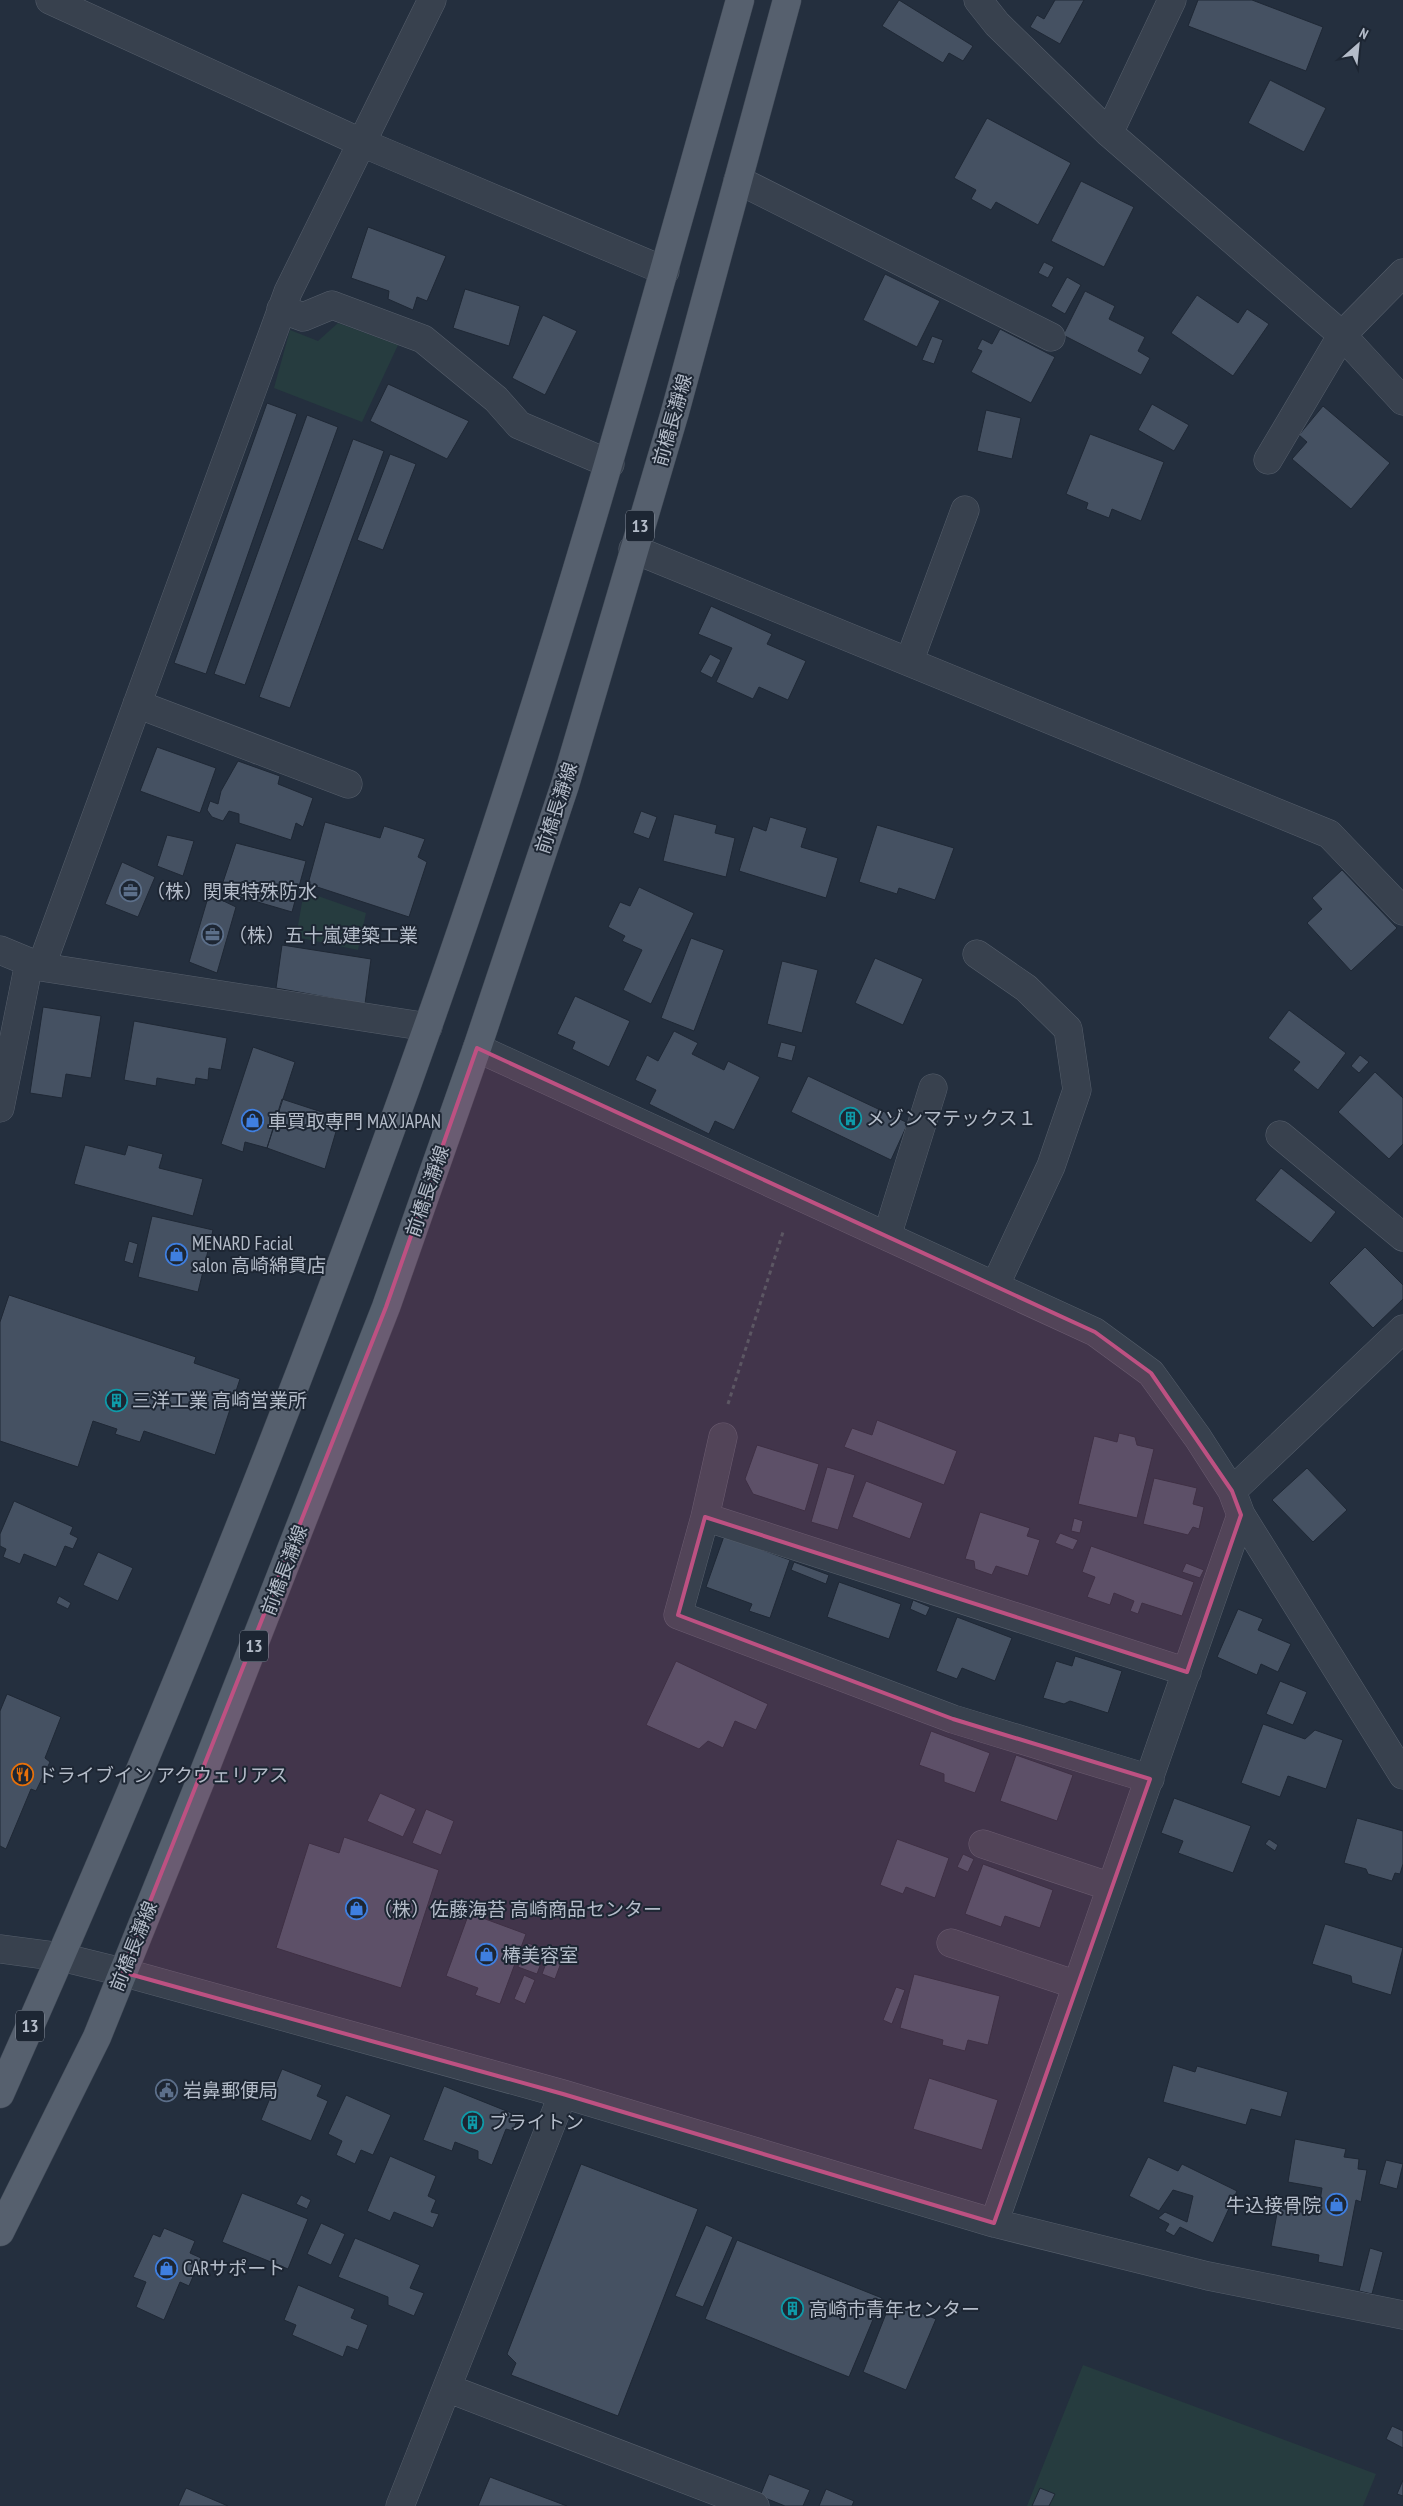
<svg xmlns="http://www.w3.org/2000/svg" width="1403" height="2506" viewBox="0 0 1403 2506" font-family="'PT Sans Narrow','Noto Sans JP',sans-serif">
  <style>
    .green { fill: #263c3f }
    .building { fill: #455162; stroke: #1f2835 }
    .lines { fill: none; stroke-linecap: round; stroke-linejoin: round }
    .minor-casing { stroke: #565f6c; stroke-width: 29 }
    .major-casing { stroke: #414a57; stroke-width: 29 }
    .path { stroke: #44595c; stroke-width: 3; stroke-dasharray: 4 4; stroke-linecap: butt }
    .minor { stroke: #38414e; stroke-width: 28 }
    .major { stroke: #56606e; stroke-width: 28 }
    .marked { fill: #bd5182; fill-opacity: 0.2; stroke: #bd5182; stroke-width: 4; stroke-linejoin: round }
    .labels { text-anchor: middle; stroke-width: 4; stroke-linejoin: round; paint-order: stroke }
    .shield { fill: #1d2633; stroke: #878f9c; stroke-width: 1 }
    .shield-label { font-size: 18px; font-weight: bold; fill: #b4bcc9 }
    .street-label { font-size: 19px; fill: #b4bcc9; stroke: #1d2633 }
    .poi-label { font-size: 19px; fill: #b4bcc9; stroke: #1d2633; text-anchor: start }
  </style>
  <rect width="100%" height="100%" fill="#242f3e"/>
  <!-- green -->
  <path class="green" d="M338 323 398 345 362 422 274 388 290 330 318 341Z
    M304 891 366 913 358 950 296 937Z
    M1083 2365 1376 2474 1363 2506H1027Z"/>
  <!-- building -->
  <path class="building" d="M899 0 973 46 963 61 949 53 943 63 882 26Z
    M1055 0H1084L1060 44 1030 27 1037 15 1044 19Z
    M1198 0H1252L1323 27 1306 71 1188 26Z
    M1270 80 1326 108 1304 152 1248 123Z
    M987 118 1071 163 1038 225 996 202 991 210 971 199 976 190 954 178Z
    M1081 181 1134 207 1104 267 1051 241Z
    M368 227 446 256 427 301 417 297 413 310 388 299 389 291 351 278Z
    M1044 262 1054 267 1048 278 1038 273Z
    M885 274 940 301 917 347 863 320Z
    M1067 277 1081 285 1065 314 1051 306Z
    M465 289 520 306 509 346 453 328Z
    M1085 291 1115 306 1109 319 1145 337 1138 351 1150 358 1141 375 1063 335Z
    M1197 295 1238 323 1247 309 1269 324 1233 376 1171 333Z
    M543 315 577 331 545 395 512 378Z
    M1000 329 1055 357 1031 403 971 372 982 351 977 349 982 339 992 344Z
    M932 336 943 340 934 364 922 360Z
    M388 384 469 421 447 459 370 421Z
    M267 403 297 414 206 674 174 663Z
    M1152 404 1189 425 1174 451 1138 430Z
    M1323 406 1390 463 1351 509 1292 459 1307 442 1299 435Z
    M986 410 1021 418 1012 459 977 451Z
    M307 415 338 427 245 685 214 674Z
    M1090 434 1164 462 1141 521 1112 509 1109 518 1086 509 1088 503 1066 494Z
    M353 439 384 451 290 708 259 697Z
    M390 454 416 464 383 550 357 540Z
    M711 606 772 634 767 644 806 661 788 700 759 687 753 699 716 682 732 648 698 634Z
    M710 654 721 660 712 678 700 672Z
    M157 747 216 768 200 813 140 791Z
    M238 761 280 776 278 784 313 798 303 827 296 823 291 840 239 823V814L229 811 223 821 212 817 207 810 210 801 218 804 221 791Z
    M641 811 657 817 649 839 633 833Z
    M674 814 717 825 715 833 735 838 726 877 663 861Z
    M770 817 807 828 801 847 838 858 826 898 739 871 753 826 766 831Z
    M325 822 380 838 384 826 425 839 418 857 427 862 409 917 308 884Z
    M877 825 954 848 935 900 899 888 897 894 859 882Z
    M167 835 194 841 183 876 157 866Z
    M236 843 306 861 292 912 220 891Z
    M122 862 155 877 138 917 105 904Z
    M1342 870 1397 928 1351 971 1307 923 1322 909 1312 898Z
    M639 887 694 913 651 1004 623 990 642 950 622 941 625 936 608 927 620 902 630 906Z
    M209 894 236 907 217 973 189 962Z
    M691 938 724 950 694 1031 661 1018Z
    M282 945 371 959 365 1004 276 988Z
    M875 958 923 979 903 1025 855 1003Z
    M782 961 818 970 802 1033 767 1024Z
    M575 996 630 1021 609 1067 572 1049 575 1042 557 1034Z
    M43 1007 101 1016 91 1078 66 1074 62 1098 30 1093Z
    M1289 1010 1346 1053 1318 1090 1293 1070 1300 1062 1268 1038Z
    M134 1021 227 1038 221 1070 209 1068 208 1080 196 1078 195 1085 157 1078 156 1086 124 1080Z
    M674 1031 698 1043 692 1054 724 1070 728 1061 760 1077 734 1130 715 1121 709 1134 649 1104 656 1090 635 1080 647 1055 658 1061Z
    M781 1042 796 1046 792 1061 777 1057Z
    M253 1047 295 1062 267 1148 245 1142 243 1152 221 1144Z
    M1360 1055 1369 1062 1359 1073 1351 1066Z
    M1375 1072 1403 1098V1144L1389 1159 1338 1112Z
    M808 1076 908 1123 891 1160 791 1112Z
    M282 1099 340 1118 325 1169 267 1148Z
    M85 1145 125 1155 128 1145 163 1154 159 1168 203 1179 193 1216 74 1184Z
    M1281 1168 1336 1212 1311 1243 1255 1200Z
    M152 1216 213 1230 198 1292 138 1277Z
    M129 1241 138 1244 133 1264 124 1261Z
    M1365 1247 1403 1285V1299L1373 1328 1329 1283Z
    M9 1295 196 1357 194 1363 240 1379 215 1455 144 1431 140 1442 115 1434 117 1429 93 1421 78 1467 0 1441V1322Z
    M877 1420 957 1451 944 1485 844 1447 852 1428 872 1435Z
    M1119 1433 1135 1437 1137 1445 1154 1449 1137 1518 1078 1504 1094 1436 1117 1442Z
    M757 1445 819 1464 805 1511 753 1494 745 1479Z
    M827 1467 855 1475 838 1530 811 1522Z
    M1307 1468 1347 1510 1313 1542 1272 1500Z
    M1154 1478 1197 1488 1193 1504 1204 1507 1199 1529 1193 1527 1188 1535 1143 1524Z
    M866 1481 923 1503 910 1539 852 1517Z
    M14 1501 73 1527 70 1534 78 1538 73 1549 65 1546 56 1567 24 1554 20 1564 3 1557 6 1549 0 1546V1534Z
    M980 1512 1030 1528 1027 1536 1040 1540 1028 1576 996 1566 992 1575 975 1569 974 1561 965 1559Z
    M1074 1518 1083 1521 1080 1533 1071 1531Z
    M1060 1533 1078 1540 1073 1550 1055 1543Z
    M724 1536 790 1560 770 1618 749 1611 752 1604 706 1587Z
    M1091 1546 1194 1582 1182 1616 1142 1603 1138 1614 1130 1611 1134 1601 1114 1593 1110 1605 1087 1597 1095 1577 1082 1572Z
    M98 1552 133 1568 118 1601 83 1585Z
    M794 1562 829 1575 826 1584 791 1570Z
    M1186 1563 1204 1570 1200 1578 1182 1572Z
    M839 1582 901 1604 889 1639 827 1617Z
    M59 1596 71 1603 68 1609 56 1603Z
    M913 1600 930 1607 926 1616 910 1609Z
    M1238 1609 1263 1619 1258 1630 1291 1644 1278 1672 1261 1664 1257 1675 1217 1657Z
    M957 1617 1012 1638 995 1681 962 1668 957 1679 936 1671Z
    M1075 1656 1122 1671 1108 1713 1070 1701 1064 1704 1043 1698 1056 1661 1072 1666Z
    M676 1661 768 1704 756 1730 735 1721 723 1748 708 1741 699 1749 646 1725Z
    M1280 1681 1307 1692 1293 1725 1266 1714Z
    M7 1694 61 1717 45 1758 50 1762 36 1791 31 1789 6 1849 0 1846V1711Z
    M1263 1724 1305 1739 1315 1730 1343 1740 1326 1789 1288 1776 1280 1797 1241 1783Z
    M931 1731 990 1753 975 1793 944 1782V1774L919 1765Z
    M1016 1755 1073 1775 1057 1821 1000 1801Z
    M380 1793 416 1809 403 1837 367 1821Z
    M1174 1798 1251 1826 1233 1873 1178 1853 1183 1841 1161 1833Z
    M426 1809 454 1821 441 1855 412 1843Z
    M1357 1818 1403 1831V1864L1400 1874 1395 1873 1392 1881 1368 1874 1366 1869 1344 1863Z
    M344 1837 439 1870 401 1988 276 1948 309 1843 339 1853Z
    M897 1839 949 1858 935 1898 906 1887 903 1894 880 1885Z
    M1269 1839 1278 1845 1275 1851 1265 1844Z
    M963 1854 974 1859 968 1872 957 1867Z
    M983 1864 1053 1890 1040 1928 1005 1916 1001 1927 965 1914Z
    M469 1913 526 1934 500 2004 475 1995 478 1988 446 1976Z
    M1325 1924 1403 1948 1391 1995 1352 1983 1351 1976 1312 1964Z
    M528 1943 546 1950 537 1974 518 1967Z
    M549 1955 562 1960 555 1979 542 1974Z
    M914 1974 1000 1996 988 2045 968 2040 965 2051 942 2045 943 2040 900 2028Z
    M524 1975 535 1980 525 2004 514 1999Z
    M896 1987 905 1990 892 2024 883 2020Z
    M1173 2065 1195 2072 1197 2066 1288 2092 1281 2117 1251 2109 1246 2125 1163 2102Z
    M282 2069 322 2085 317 2096 328 2101 311 2141 261 2120Z
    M929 2078 998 2100 982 2150 913 2129Z
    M444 2086 519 2116 513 2131 506 2129 492 2165 478 2159V2151L455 2142 452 2151 423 2140Z
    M346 2095 391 2115 373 2155 361 2150 355 2164 336 2155 342 2141 328 2134Z
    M1295 2139 1346 2149 1344 2157 1359 2159 1358 2169 1367 2170 1361 2202 1356 2200 1343 2267 1318 2262 1319 2255 1271 2246 1278 2208 1318 2215 1322 2188 1288 2182Z
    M390 2156 436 2176 428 2196 436 2200 431 2212 439 2214 433 2228 394 2212 390 2221 367 2211Z
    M1148 2157 1178 2171 1182 2164 1237 2191 1213 2243 1180 2227 1174 2236 1165 2231 1169 2224 1158 2218 1165 2212 1187 2222 1193 2196 1173 2190 1159 2211 1129 2196Z
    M1386 2160 1403 2164 1397 2189 1379 2184Z
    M581 2164 698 2209 618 2416 511 2375 516 2363 507 2354Z
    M242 2193 308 2219 288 2269 222 2242Z
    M301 2195 311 2200 307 2209 296 2204Z
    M321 2223 345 2234 331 2265 307 2254Z
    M706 2225 733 2237 703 2307 675 2296Z
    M164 2228 195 2241 190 2253 201 2258 189 2286 180 2282 164 2320 136 2307 146 2282 133 2277 153 2234 160 2237Z
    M355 2238 420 2265 410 2288 424 2293 414 2316 388 2305V2297L338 2277Z
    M737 2240 882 2298 849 2377 705 2319Z
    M1370 2248 1383 2252 1372 2294 1359 2291Z
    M298 2285 355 2309 351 2318 368 2325 358 2350 347 2346 343 2357 292 2335 296 2325 284 2320Z
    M891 2301 936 2319 906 2390 863 2372Z
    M1392 2426 1403 2431V2448L1386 2439Z
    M769 2474 810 2490 803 2506H785L760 2496Z
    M490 2477 567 2506H478Z
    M1403 2480V2496L1397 2494Z
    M186 2488 228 2506H178Z
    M1040 2488 1055 2494 1049 2506H1032Z
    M826 2489 854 2501 852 2506H819Z"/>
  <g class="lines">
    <defs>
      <path id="minor" d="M50 0 360 142 665 271
        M978 0 997 24 1109 133 1342 335 1403 401
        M1109 133 1172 0
        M738 180 1051 337
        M281 309 303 317 332 305 423 339 496 399 519 425 610 464
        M1268 460 1342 335 1403 273
        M633 549 1329 834 1403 911
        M909 662 965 510
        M137 704 348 784
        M0 950 41 967 428 1027
        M977 954 1026 988 1068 1029 1077 1090 1051 1166 995 1286
        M41 967 288 292 432 0
        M477 1048 1095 1332 1151 1373 1198 1438 1232 1491 1241 1515 1403 1775
        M0 1108 29 963
        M1280 1135 1403 1237
        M887 1236 933 1088
        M723 1437 705 1517 1187 1672
        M1232 1491 1403 1329
        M705 1517 678 1615 953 1719 1150 1779
        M983 1844 1111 1887
        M951 1943 1077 1985
        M0 1949 61 1957 122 1972 563 2094 994 2223 1208 2276 1403 2315
        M994 2223 1241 1515
        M447 2388 755 2506
        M400 2506 563 2094"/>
      <path id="major" d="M0 2094C156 1744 300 1388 428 1026 548 689 644 344 740 0
        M0 2232 97 2037 202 1777 386 1307 477 1048 565 785 675 412 787 0"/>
    </defs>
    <!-- minor casing -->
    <use href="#minor" class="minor-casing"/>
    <!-- major casing -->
    <use href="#major" class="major-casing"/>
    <!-- path -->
    <path class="path" d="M728 1404 784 1229"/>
    <!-- minor -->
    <use href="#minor" class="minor"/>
    <!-- major -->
    <use href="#major" class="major"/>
  </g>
  <!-- marked area -->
  <path class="marked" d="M477 1048 1095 1332 1151 1373 1232 1491 1241 1515 1187 1672 705 1517 678 1615 953 1719 1150 1779 994 2223 563 2094 122 1972 386 1307Z"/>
  <!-- icons -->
  <defs>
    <symbol id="office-ring" viewBox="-11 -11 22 22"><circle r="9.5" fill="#1d2633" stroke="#5c6f8a" stroke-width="1.5"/><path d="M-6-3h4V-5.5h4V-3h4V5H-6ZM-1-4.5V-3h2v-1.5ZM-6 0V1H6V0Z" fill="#5c6f8a"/></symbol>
    <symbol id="building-ring" viewBox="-11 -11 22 22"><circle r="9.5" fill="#1d2633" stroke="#0f9aa8" stroke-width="1.5"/><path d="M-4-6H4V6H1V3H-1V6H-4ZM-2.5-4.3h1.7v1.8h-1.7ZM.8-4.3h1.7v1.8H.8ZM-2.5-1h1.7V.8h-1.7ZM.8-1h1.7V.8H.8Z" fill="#0f9aa8"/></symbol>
    <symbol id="shop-ring" viewBox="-11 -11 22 22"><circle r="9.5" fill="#1d2633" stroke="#3f7fe0" stroke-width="1.5"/><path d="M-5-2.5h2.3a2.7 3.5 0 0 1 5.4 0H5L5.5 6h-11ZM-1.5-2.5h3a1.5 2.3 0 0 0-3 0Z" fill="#3f7fe0"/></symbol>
    <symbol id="restaurant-ring" viewBox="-11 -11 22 22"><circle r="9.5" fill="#1d2633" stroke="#e8710a" stroke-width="1.5"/><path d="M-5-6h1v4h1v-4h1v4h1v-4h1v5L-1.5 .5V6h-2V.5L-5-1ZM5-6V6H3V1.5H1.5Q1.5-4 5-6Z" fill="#e8710a"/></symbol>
    <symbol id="civic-ring" viewBox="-11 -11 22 22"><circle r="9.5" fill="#1d2633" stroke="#5c6f8a" stroke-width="1.5"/><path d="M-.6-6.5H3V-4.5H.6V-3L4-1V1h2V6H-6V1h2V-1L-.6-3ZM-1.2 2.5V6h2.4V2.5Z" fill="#5c6f8a"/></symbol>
  </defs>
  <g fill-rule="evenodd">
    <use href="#office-ring" x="118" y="878" width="25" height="25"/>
    <use href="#office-ring" x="200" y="922" width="25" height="25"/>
    <use href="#building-ring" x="838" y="1106" width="25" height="25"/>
    <use href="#shop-ring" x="240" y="1108" width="25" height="25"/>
    <use href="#shop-ring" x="164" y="1242" width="25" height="25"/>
    <use href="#building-ring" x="104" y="1388" width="25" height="25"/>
    <use href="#restaurant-ring" x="10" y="1762" width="25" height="25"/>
    <use href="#shop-ring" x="344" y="1896" width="25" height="25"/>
    <use href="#shop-ring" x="474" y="1942" width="25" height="25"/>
    <use href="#civic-ring" x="154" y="2078" width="25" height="25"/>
    <use href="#building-ring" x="460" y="2110" width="25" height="25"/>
    <use href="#shop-ring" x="1324" y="2192" width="25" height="25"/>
    <use href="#shop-ring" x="154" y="2256" width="25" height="25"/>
    <use href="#building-ring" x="780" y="2296" width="25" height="25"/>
  </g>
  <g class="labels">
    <!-- shield labels -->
    <g class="shield">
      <rect x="626" y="510.5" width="28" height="31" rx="4"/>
      <rect x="240" y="1630.5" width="28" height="31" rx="4"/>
      <rect x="16" y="2010.5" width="28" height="31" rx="4"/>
    </g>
    <g class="shield-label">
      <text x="640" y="532">13</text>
      <text x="254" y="1652">13</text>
      <text x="30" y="2032">13</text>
    </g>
    <!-- street labels -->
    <g class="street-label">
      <text transform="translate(672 420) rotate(-74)" y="7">前橋長瀞線</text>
      <text transform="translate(556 808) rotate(-72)" y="7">前橋長瀞線</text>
      <text transform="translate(427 1191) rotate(-71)" y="7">前橋長瀞線</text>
      <text transform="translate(284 1570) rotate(-69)" y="7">前橋長瀞線</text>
      <text transform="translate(133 1946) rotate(-68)" y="7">前橋長瀞線</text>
    </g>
    <!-- poi labels -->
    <g class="poi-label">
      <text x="146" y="898">（株）関東特殊防水</text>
      <text x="228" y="942">（株）五十嵐建築工業</text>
      <text x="866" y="1125">メゾンマテックス１</text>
      <text x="268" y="1128">車買取専門 MAX JAPAN</text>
      <text x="192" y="1250">MENARD Facial<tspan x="192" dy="22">salon 高崎綿貫店</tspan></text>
      <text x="132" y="1407">三洋工業 高崎営業所</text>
      <text x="38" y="1782">ドライブイン アクウェリアス</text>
      <text x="373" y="1916">（株）佐藤海苔 高崎商品センター</text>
      <text x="502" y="1962">椿美容室</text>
      <text x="183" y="2097">岩鼻郵便局</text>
      <text x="489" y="2129">ブライトン</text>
      <text x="1321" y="2212" text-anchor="end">牛込接骨院</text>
      <text x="183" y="2275">CARサポート</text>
      <text x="809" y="2316">高崎市青年センター</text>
    </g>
  </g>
  <!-- north arrow -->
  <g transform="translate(1358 45) rotate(27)" stroke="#1d2633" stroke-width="4" paint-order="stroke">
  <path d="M0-4L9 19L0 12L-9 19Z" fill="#b4bcc9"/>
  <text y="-8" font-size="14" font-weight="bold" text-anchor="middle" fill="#b4bcc9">N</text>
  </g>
</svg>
